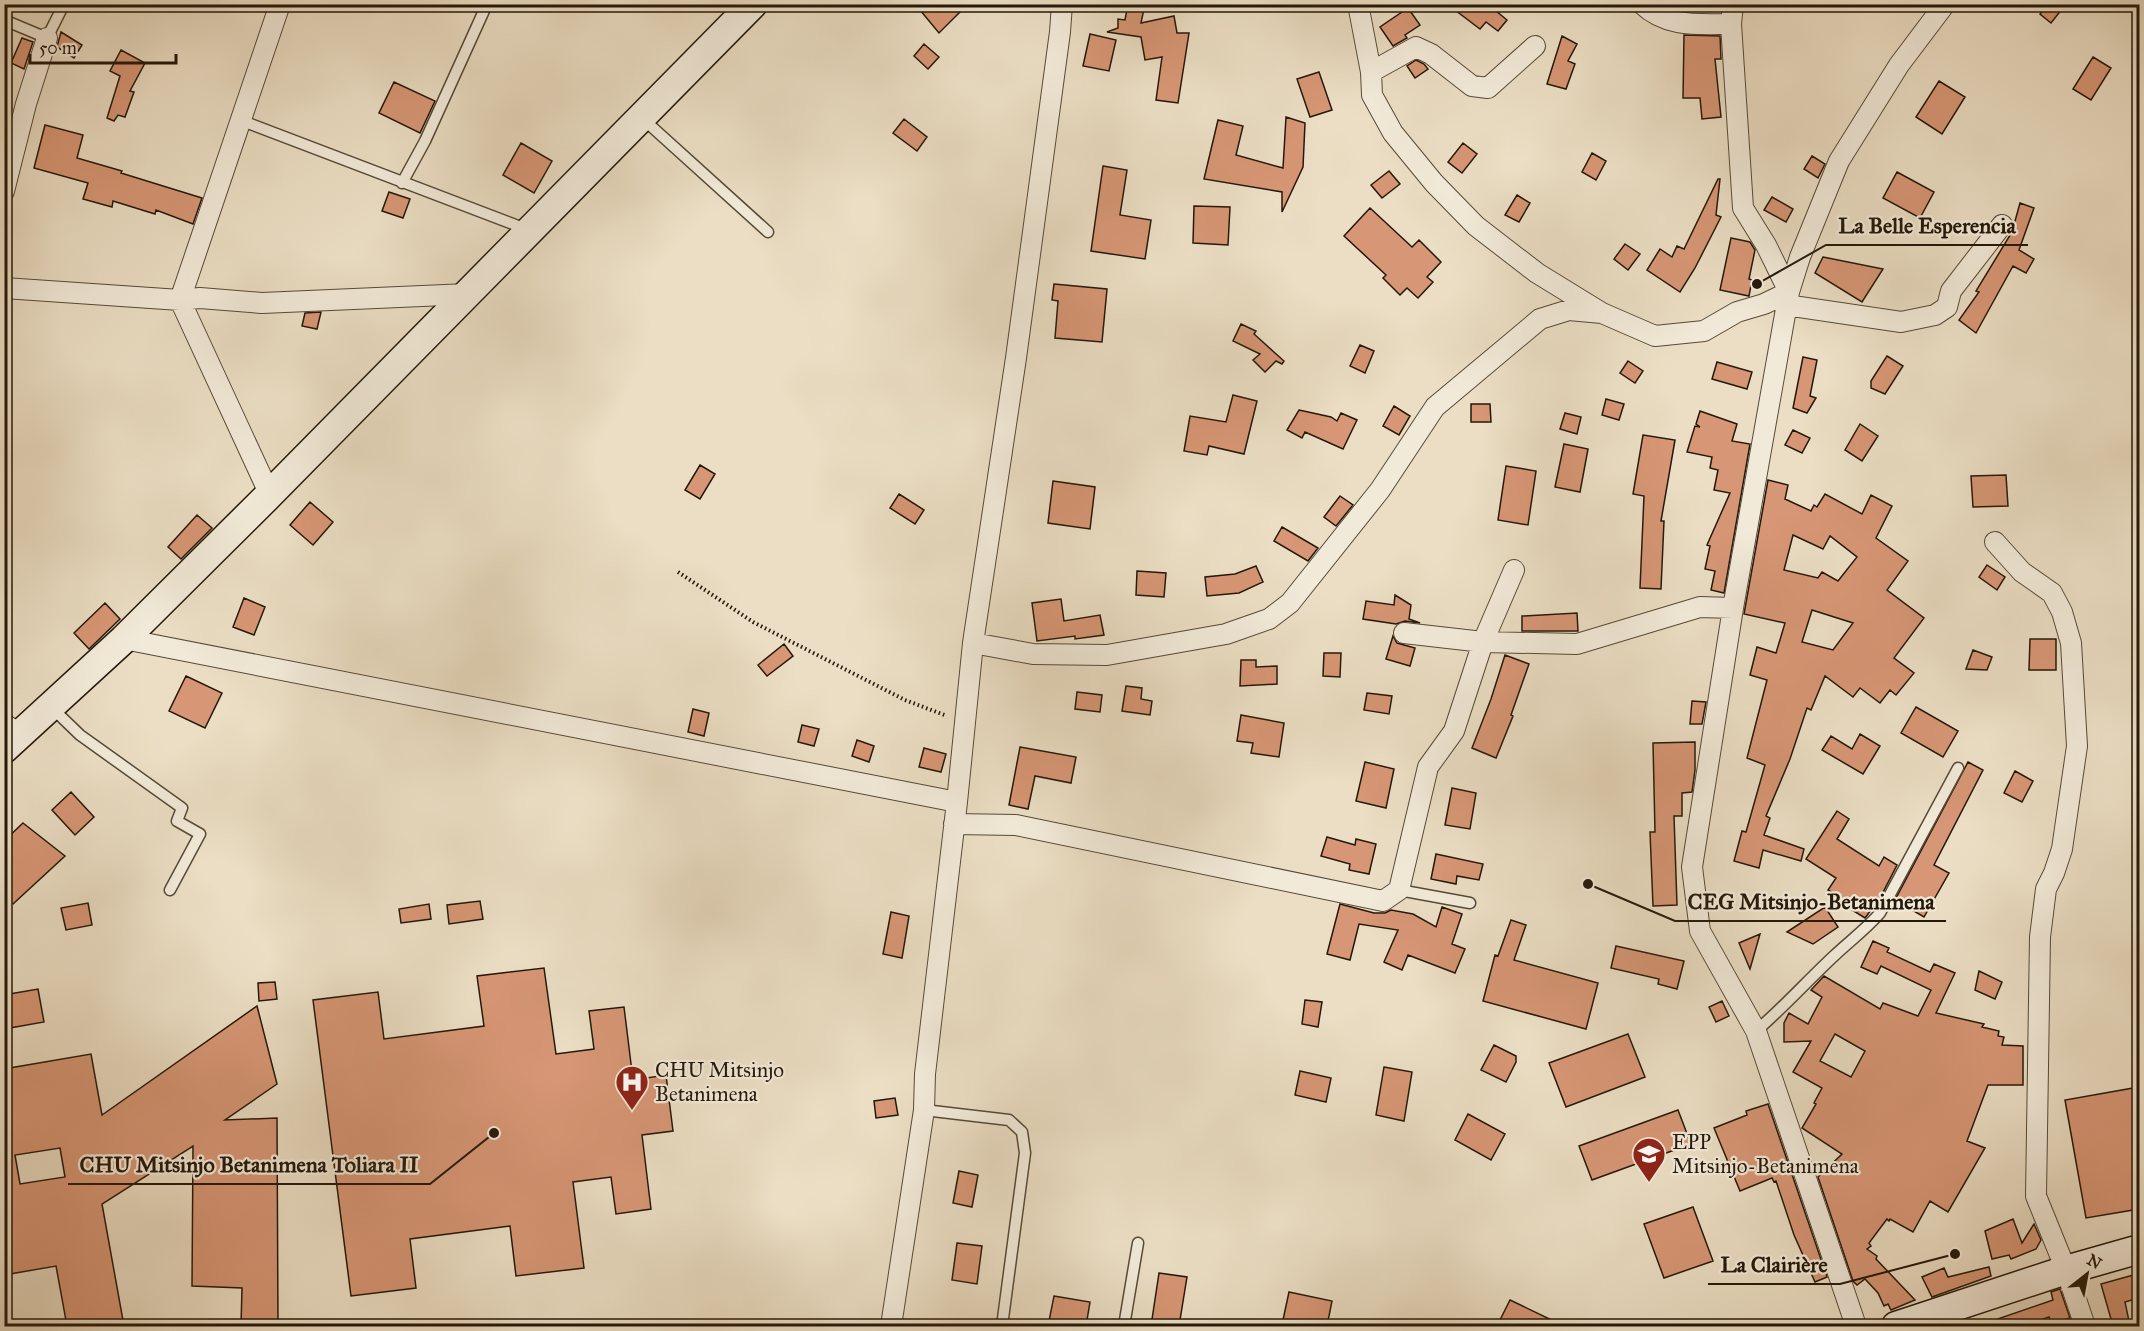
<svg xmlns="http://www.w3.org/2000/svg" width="2144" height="1331" viewBox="0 0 2144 1331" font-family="'IM FELL Great Primer',serif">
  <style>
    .building { fill: #d79675; stroke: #24180a; stroke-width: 1.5; fill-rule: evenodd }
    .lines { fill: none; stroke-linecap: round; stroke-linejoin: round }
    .lane-casing { stroke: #564a38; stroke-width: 13 }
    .street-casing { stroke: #564a38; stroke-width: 22 }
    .secondary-casing { stroke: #24180a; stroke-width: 31 }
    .path { stroke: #24180a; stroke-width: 4; stroke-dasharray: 1.5 3; stroke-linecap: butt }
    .lane { stroke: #f2ead9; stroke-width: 10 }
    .street { stroke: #f2ead9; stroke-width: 20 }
    .secondary { stroke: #f2ead9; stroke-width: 28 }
    .labels { text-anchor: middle; stroke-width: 4.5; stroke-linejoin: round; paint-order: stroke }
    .poi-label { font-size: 21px; fill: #24180a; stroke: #f2ead9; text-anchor: start }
    .leader { fill: none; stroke: #24180a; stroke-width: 2 }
    .callout-dot { fill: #24180a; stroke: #f2ead9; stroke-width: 2 }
    .callout-label { font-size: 22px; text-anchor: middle; font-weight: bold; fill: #24180a; stroke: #f2ead9; stroke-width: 4.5; stroke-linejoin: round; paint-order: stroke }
  </style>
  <rect width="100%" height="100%" fill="#ebdec4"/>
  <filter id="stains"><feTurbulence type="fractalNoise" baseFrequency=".00333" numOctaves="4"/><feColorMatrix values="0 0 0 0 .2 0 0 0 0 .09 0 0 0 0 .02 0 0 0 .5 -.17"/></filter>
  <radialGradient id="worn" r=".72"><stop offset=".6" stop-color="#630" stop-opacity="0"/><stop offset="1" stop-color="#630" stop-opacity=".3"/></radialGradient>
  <!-- building -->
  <path class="building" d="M915 4H968L939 33Z
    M1128 4H1145L1141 23 1174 16 1177 33H1189L1178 103 1156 100 1162 57 1145 60 1141 37 1107 32 1118 28V19L1125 20Z
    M1447 4H1499L1495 10 1507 20 1498 31 1486 22 1480 29Z
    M2047 4H2066L2051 23 2040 14Z
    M1408 8 1420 25 1405 35 1407 38 1393 46 1380 27Z
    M61 32 82 45 74 58 57 47Z
    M1090 34 1116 40 1109 71 1083 66Z
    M1684 35 1720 36 1721 59H1715L1721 117 1702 119 1700 98H1683Z
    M1562 36 1577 44 1568 61 1575 64 1566 89 1547 84Z
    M22 38 33 42 24 69 11 63Z
    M924 44 939 57 928 69 914 56Z
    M121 50 145 63 130 91 134 92 125 117 118 115 114 121 107 118 120 76 110 71Z
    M2093 57 2111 68 2091 100 2073 89Z
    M1416 60 1424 64 1428 69 1415 78 1407 66Z
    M1319 72 1332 110 1310 117 1297 79Z
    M1939 81 1965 97 1942 134 1916 117Z
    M394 82 435 101 420 133 379 113Z
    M1286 117 1305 123 1303 167 1282 212V192L1204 179 1218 120 1243 126 1236 155 1283 168Z
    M904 119 927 137 917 151 893 133Z
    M45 125 83 135 77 158 122 171 121 173 202 198 193 224 156 210 155 214 113 201 112 207 83 199 88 183 34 168Z
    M521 143 552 161 534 193 503 175Z
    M1463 143 1477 154 1462 173 1448 162Z
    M1592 153 1606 161 1596 180 1582 172Z
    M1812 156 1825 164 1818 178 1804 169Z
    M1103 166 1127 170 1120 215 1151 220 1145 259 1091 251Z
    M1389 171 1400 184 1382 198 1371 185Z
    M1897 172 1934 192 1920 218 1883 198Z
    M1718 179H1720L1716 215 1721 217 1695 268 1680 292 1647 270 1660 249 1672 257 1677 246 1684 249Z
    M389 192 410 199 403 218 382 211Z
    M1517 195 1530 203 1519 222 1505 215Z
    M1772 197 1793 209 1786 222 1764 210Z
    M2020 203 2034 208 2019 250 2034 259 2026 273 2013 266 1976 333 1959 320 1979 292 1976 291 2012 232Z
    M1194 206 1230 207 1228 245 1193 243Z
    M1370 208 1412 247 1419 240 1441 262 1427 277 1433 282 1418 298 1407 288 1400 295 1383 278 1386 275 1344 236Z
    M1731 238 1750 242 1755 250 1749 279 1752 280 1749 296 1720 290Z
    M1625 244 1640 254 1628 270 1614 259Z
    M1823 257 1883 269 1862 302 1815 273Z
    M1054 284 1107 289 1102 342 1055 338 1058 301 1052 300Z
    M321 312 317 329 302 326 305 313Z
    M1241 324 1256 331 1254 334 1284 361 1282 364 1276 361 1265 372 1253 360 1260 354 1233 341Z
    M1360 345 1374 351 1365 373 1350 366Z
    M1887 356 1903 366 1885 394 1871 388V381Z
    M1803 357 1817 360 1810 396 1816 398 1807 413 1793 408Z
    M1628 361 1643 371 1635 383 1620 373Z
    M1717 362 1752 372 1747 389 1712 379Z
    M1233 395 1257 401 1244 454 1209 446 1207 455 1184 451 1190 416 1226 422Z
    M1606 399 1624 404 1619 420 1602 415Z
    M1471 404H1490L1491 422H1471Z
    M1394 406 1410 416 1399 435 1383 426Z
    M1299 410 1331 417 1337 421 1341 413 1357 420 1343 449 1305 432 1302 438 1287 430Z
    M1700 411 1737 424 1732 441 1750 444 1724 593 1711 590 1715 571 1705 569 1710 546 1707 545 1730 493 1714 490 1718 470 1710 468 1712 457 1687 452 1695 426 1700 427 1696 424Z
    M1565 413 1581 417 1577 434 1560 429Z
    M1860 424 1878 436 1862 461 1845 450Z
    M1793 430 1810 438 1802 453 1785 445Z
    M1643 435 1675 440 1661 521H1664L1661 589 1640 588 1644 496 1633 494Z
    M1564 444 1588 449 1580 492 1555 487Z
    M700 465 715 474 700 499 685 490Z
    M1506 466 1536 471 1528 525 1498 520Z
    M2006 475 2008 506 1973 507 1971 476Z
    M1768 480 1788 485 1785 499 1811 511 1814 505 1817 507 1825 494 1862 514 1871 495 1892 506 1876 538 1908 561 1887 590 1924 618 1894 658 1914 673 1896 695 1890 690 1880 703 1860 688 1853 697 1825 676 1811 710 1807 708 1790 759 1766 816 1770 818 1764 835 1804 849 1801 861 1763 850 1759 868 1734 861 1742 831 1746 832 1765 765 1747 758 1767 680 1750 675 1757 647 1776 653 1785 623 1744 614ZM1793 535 1823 549 1830 536 1857 557 1838 581 1822 572 1818 578 1784 570ZM1812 610 1853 623 1833 650 1802 642Z
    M1053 481 1095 487 1090 529 1048 523Z
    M899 494 924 510 915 524 890 508Z
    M1340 496 1353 505 1336 526 1324 517Z
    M310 502 333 522 313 545 290 525Z
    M197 515 212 528 181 559 168 547Z
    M1282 527 1318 548 1308 561 1274 541Z
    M1987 565 2005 577 1997 590 1979 577Z
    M1256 566 1263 582 1239 593 1207 596 1205 577 1235 574Z
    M1137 571 1166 573 1164 597 1136 595Z
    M1395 595 1411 605 1409 619 1420 623 1405 621 1396 624 1363 619 1366 601 1394 605Z
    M244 598 265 607 254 635 233 627Z
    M1061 599 1064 621 1100 615 1104 635 1075 639V636L1037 641 1032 603Z
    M105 603 120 619 89 649 74 633Z
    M1577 613 1578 631H1522V616Z
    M1393 636 1397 643 1415 648 1410 666 1386 659Z
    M2030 639H2056V670H2029Z
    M784 644 793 656 767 676 758 665Z
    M1973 650 1992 657 1987 670 1966 669Z
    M1324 653H1341L1340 677 1323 676Z
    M1505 655 1529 664 1511 715 1513 716 1496 758 1472 748 1491 699Z
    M1241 660H1256V667L1277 666V684L1240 686Z
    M186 676 222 693 205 728 169 711Z
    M1126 686 1142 688 1141 699 1152 701 1150 715 1122 711Z
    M1077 692 1102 695 1100 712 1075 709Z
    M1367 693 1392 696 1389 714 1364 710Z
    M1692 701 1706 702 1702 724H1690Z
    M1916 707 1958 731 1943 757 1901 733Z
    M693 709 709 713 704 736 688 732Z
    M1241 715 1284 723 1279 757 1251 753 1253 743 1237 741Z
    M802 725 819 729 814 746 798 742Z
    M1860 734 1880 746 1863 774 1822 750 1831 736 1852 749Z
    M857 740 874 746 869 762 852 756Z
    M1695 742V770L1692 792 1682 793V816H1674L1677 905 1653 906 1650 832H1655L1653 743Z
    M1020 747 1076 757 1071 783 1035 776 1028 809 1009 805Z
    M924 748 946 754 941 772 919 767Z
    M1365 762 1394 769 1386 808 1356 801Z
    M1968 762 1983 770 1934 865 1949 873 1924 917 1895 900Z
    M2015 771 2033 781 2022 802 2004 793Z
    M1452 788 1476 793 1470 829 1445 825Z
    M71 792 94 817 75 835 52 810Z
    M1837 811 1849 819 1837 839 1879 866 1884 857 1897 865 1880 898 1865 918 1836 900 1839 897 1828 890 1836 878 1806 859Z
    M23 823 65 856 13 904 4 895V841Z
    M1327 837 1355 845 1356 839 1376 844 1369 874 1349 870 1350 864 1321 856Z
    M1436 854 1483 864 1479 880 1457 876 1456 884 1431 879Z
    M480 901 483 919 449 924 447 905Z
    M88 903 92 925 66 930 61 908Z
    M429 904 431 919 401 923 399 909Z
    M1340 904 1374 913H1385L1391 910 1413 914 1436 927 1442 907 1462 914 1452 944 1465 949 1455 973 1408 955 1402 970 1384 962 1398 930 1359 924 1350 960 1327 954Z
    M1825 907 1838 927 1813 944 1787 932Z
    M891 912 909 916 902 958 883 954Z
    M1511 920 1526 925 1514 960 1598 983 1586 1029 1483 1001 1495 955 1498 956Z
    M1760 934 1750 969 1739 943Z
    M1873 941 1889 948 1887 952 1930 972 1934 964 1955 973 1936 1013 1984 1024 1982 1027 1999 1031 1998 1036 2004 1037 2002 1045 2023 1046V1085H1988L1967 1141 1985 1148 1948 1212 1930 1201 1913 1232 1890 1219 1889 1221 1887 1219 1869 1243 1871 1246 1867 1249 1877 1256 1876 1259 1915 1300 1891 1310 1888 1304 1884 1306 1878 1293 1865 1279 1857 1285 1853 1281 1818 1177 1842 1154 1802 1128 1816 1104 1814 1103 1822 1088 1793 1072 1811 1041 1784 1042V1023L1789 1013 1808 1024 1822 997 1811 990 1824 976 1880 1009 1883 1003 1918 1016 1931 990 1881 966 1877 974 1861 967ZM1835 1034 1865 1051 1851 1077 1820 1061Z
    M1616 946 1684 961 1677 989 1658 984 1659 979 1611 968Z
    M544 968 556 1054 594 1049 589 1011 624 1007 633 1080 666 1075 673 1131 642 1135 651 1209 616 1214 611 1177 573 1182 584 1268 516 1276 510 1226 410 1239 416 1288 351 1296 313 1000 378 992 384 1039 484 1026 477 976Z
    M1979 971 2002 982 1995 999 1975 990Z
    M275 982 277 999 259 1001 258 983Z
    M38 989 44 1022 4 1029V995Z
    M1305 1000 1322 1002 1318 1027 1302 1024Z
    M1722 1001 1729 1016 1716 1022 1709 1007Z
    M257 1006 277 1084 225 1120 277 1118 278 1326H241L242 1288 192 1286 193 1146 102 1204 124 1326H67L56 1266 4 1275V1069L91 1054 102 1115ZM60 1148 65 1177 20 1184 15 1155Z
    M1628 1034 1645 1077 1566 1107 1549 1063Z
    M1494 1045 1516 1056V1062L1506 1082 1481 1070Z
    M1384 1067 1412 1072 1404 1121 1376 1115Z
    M1300 1071 1331 1078 1326 1102 1295 1095Z
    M2139 1087V1209L2086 1218 2065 1100Z
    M895 1098 898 1115 876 1118 874 1101Z
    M1768 1104 1827 1277 1815 1282 1794 1235 1776 1181 1774 1182 1772 1178 1740 1191 1714 1128 1747 1115 1746 1111Z
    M1678 1110 1691 1144 1592 1180 1579 1146Z
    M1468 1114 1505 1134 1491 1160 1455 1140Z
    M959 1171 978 1175 972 1207 953 1203Z
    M1693 1207 1713 1261 1664 1278 1644 1224Z
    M2013 1219 2022 1243 2034 1224 2041 1240 2036 1249 2011 1259 2009 1255 1992 1259 1985 1231Z
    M957 1243 982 1246 977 1284 952 1280Z
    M1989 1267 1991 1276 1932 1297 1922 1277 1944 1268 1948 1277Z
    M1159 1273 1187 1277 1179 1326H1151Z
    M2137 1274 2139 1284V1298L2125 1302 2130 1326H2113L2101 1284Z
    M2060 1289 2070 1318 2052 1324 2049 1317 2023 1326H1983V1324L2053 1300 2051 1292Z
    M1289 1292 1332 1301 1327 1326H1315L1283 1320Z
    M1054 1296 1090 1302 1086 1326H1048Z
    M1510 1300 1564 1326H1497Z"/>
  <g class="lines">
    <defs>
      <path id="lane" d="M4 20 47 38 64 4
        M642 118 768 232
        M240 120 526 229
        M402 183 425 141 487 4
        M50 706 80 735 182 808 177 821 200 834 170 890
        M1399 890 1470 903
        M1756 1031C1784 1007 1808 980 1835 955 1850 941 1866 929 1880 913L1958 768
        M924 1110 1009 1120 1022 1132 1025 1153 1002 1326
        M1124 1326 1138 1243"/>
      <path id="street" d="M1358 4 1371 72 1372 95 1393 133 1434 183 1476 226 1537 273 1602 313 1655 336 1704 331 1737 312 1764 304 1789 292
        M1642 4C1667 28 1699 24 1731 24
        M1733 4 1731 24 1743 208 1766 245 1789 292
        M1371 72 1416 47 1431 54 1472 86 1488 88 1535 46
        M4 191 26 104 47 38
        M4 288 180 300 200 298 262 303 468 294
        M1786 305 1901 322 1935 315 1947 307 1951 291 2002 225
        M270 495 180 300 280 4
        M1995 542 2022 572 2052 593 2062 612 2071 643 2077 746 2062 849 2054 873 2046 889 2040 937 2036 1196 2066 1270 2085 1326
        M1404 633 1483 642 1577 644 1700 607 1733 608
        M124 639 957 802
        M973 643 1033 654 1107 655 1226 634 1269 619 1290 603 1380 490 1435 407 1540 319 1569 310 1602 313
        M4 724 21 734
        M954 824 1016 825 1383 901 1399 890 1428 767 1454 731 1483 642 1514 570
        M891 1326 924 1110 925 1074 957 802 973 643 1016 358 1060 32 1062 4
        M1856 1326 1756 1031 1700 931 1692 867 1733 608 1789 292 1800 257 1839 161 1899 65 1945 4"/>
      <path id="secondary" d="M4 749 124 639 265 499 753 4
        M1896 1326 2066 1270 2140 1249"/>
    </defs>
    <!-- lane casing -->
    <use href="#lane" class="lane-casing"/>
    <!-- street casing -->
    <use href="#street" class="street-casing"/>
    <!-- secondary casing -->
    <use href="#secondary" class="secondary-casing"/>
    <!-- path -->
    <path class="path" d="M678 572 753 622 905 700 947 716"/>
    <!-- lane -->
    <use href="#lane" class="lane"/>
    <!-- street -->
    <use href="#street" class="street"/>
    <!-- secondary -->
    <use href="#secondary" class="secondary"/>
  </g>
  <!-- icons -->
  <defs>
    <symbol id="hospital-pin" viewBox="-11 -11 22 30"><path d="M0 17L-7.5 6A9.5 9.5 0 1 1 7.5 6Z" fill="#8f2418" stroke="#f2ead9"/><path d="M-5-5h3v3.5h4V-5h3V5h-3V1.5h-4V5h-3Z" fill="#fff"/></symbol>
    <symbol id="school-pin" viewBox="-11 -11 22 30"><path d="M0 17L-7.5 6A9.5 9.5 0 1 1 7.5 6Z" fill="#8f2418" stroke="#f2ead9"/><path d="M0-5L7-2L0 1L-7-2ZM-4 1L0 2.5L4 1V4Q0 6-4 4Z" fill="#fff"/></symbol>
  </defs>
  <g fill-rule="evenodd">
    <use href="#hospital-pin" x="613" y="1063" width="38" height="52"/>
    <use href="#school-pin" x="1630" y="1135" width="38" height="52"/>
  </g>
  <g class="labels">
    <!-- poi labels -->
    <g class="poi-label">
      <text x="655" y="1077">CHU Mitsinjo<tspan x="655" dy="24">Betanimena</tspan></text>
      <text x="1672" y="1149">EPP<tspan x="1672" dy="24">Mitsinjo-Betanimena</tspan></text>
    </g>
  </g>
  <!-- callouts -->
  <path class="leader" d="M1757 284L1826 245H2028M1588 884L1675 921H1946M494 1133L430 1184H68M1955 1254L1840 1284H1708"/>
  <g class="callout-dot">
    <circle cx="1757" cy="284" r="6"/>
    <circle cx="1588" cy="884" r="6"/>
    <circle cx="494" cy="1133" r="6"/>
    <circle cx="1955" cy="1254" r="6"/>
  </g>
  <g class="callout-label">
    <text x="1927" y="233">La Belle Esperencia</text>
    <text x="1811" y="909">CEG Mitsinjo-Betanimena</text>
    <text x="249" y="1172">CHU Mitsinjo Betanimena Toliara II</text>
    <text x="1774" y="1272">La Clairière</text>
  </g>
  <!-- margin -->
  <rect width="2144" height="1331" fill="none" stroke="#ebdec4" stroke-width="24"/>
  <rect x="6" y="6" width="2132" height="1319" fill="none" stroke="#24180a" stroke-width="3"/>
  <rect x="12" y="12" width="2120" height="1307" fill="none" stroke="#24180a" stroke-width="1.5"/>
  <!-- north arrow -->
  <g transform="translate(2087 1274) rotate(31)" stroke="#f2ead9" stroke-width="4.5" paint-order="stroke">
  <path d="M0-4.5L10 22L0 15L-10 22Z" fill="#24180a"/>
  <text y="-9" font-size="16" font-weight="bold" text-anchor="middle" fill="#24180a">N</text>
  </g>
  <!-- scale -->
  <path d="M30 54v9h146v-9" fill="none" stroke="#24180a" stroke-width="3"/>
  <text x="39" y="54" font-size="18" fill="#24180a" stroke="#f2ead9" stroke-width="4.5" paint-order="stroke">50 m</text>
  <rect width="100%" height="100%" filter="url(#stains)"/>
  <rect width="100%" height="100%" fill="url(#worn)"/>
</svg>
